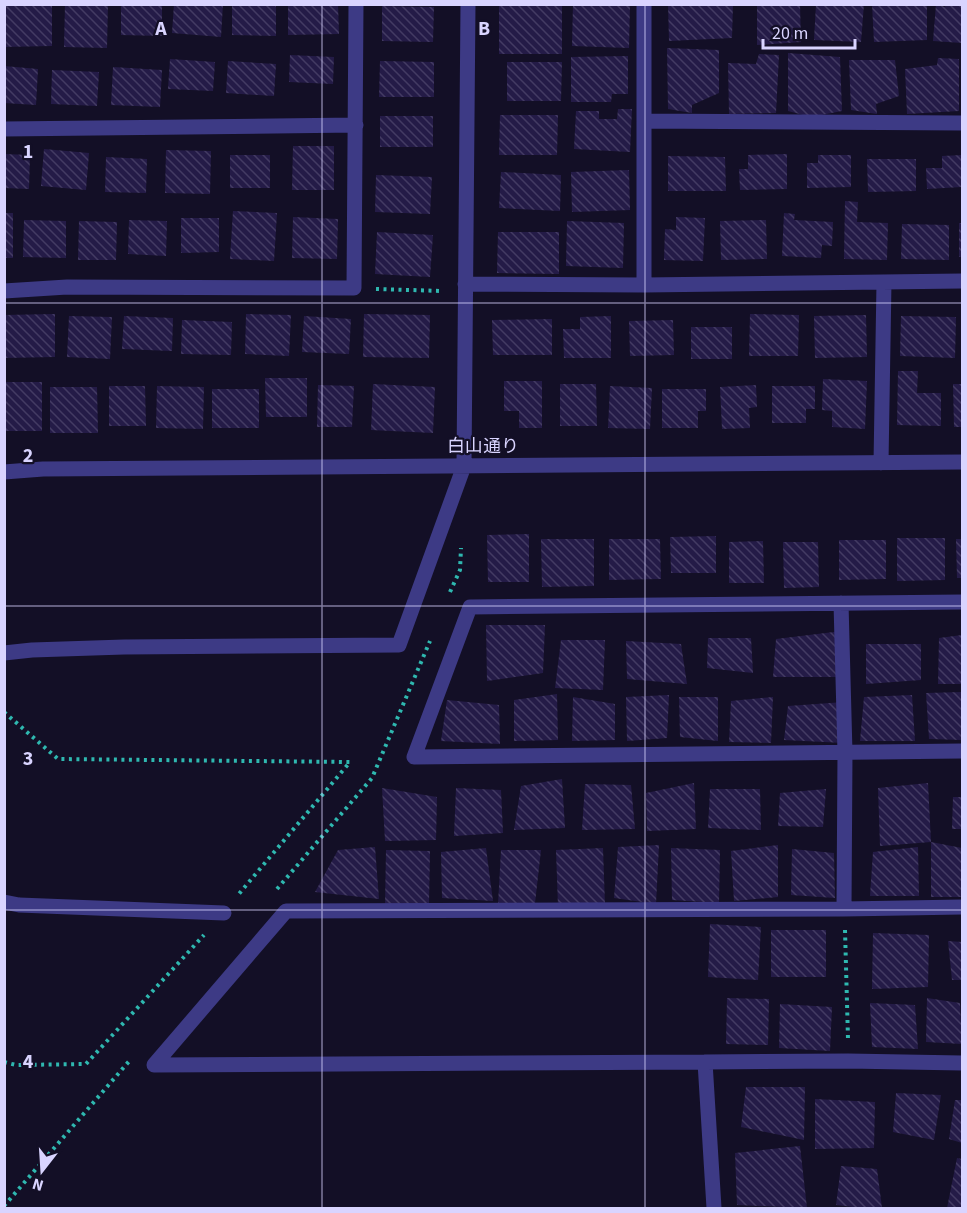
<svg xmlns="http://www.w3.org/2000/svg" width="967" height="1213" viewBox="0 0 967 1213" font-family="'Source Sans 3','Noto Sans JP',sans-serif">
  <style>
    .building { fill: url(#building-back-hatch) }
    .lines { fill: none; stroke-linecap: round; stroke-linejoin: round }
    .path { stroke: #2fb8b0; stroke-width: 4; stroke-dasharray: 3 4.5; stroke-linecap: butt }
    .minor { stroke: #3d3a85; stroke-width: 15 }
    .grid { fill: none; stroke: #d9d4ff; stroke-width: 1.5; stroke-opacity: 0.55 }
    .labels { text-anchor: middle; stroke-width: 4.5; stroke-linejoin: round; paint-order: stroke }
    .street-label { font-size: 18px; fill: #d9d4ff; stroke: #130f26 }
    .grid-label { font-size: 20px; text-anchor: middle; font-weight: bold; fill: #d9d4ff; stroke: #130f26; stroke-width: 4.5; stroke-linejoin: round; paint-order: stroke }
  </style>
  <defs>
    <pattern id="building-back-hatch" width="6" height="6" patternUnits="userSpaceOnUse" patternTransform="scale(1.5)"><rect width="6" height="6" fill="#241b47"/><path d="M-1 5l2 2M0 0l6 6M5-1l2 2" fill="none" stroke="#433b63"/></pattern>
  </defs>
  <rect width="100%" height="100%" fill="#130f26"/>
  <!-- building -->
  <path class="building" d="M65 4H108L107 48 64 47Z
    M121 4H162V36L121 35Z
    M174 4H223L221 37 172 33Z
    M232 4H276V36L232 35Z
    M288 4H338L339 34 288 35Z
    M499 4H562V54H499Z
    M573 4H630L629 48 572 46Z
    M668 4H733L732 38 669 41Z
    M757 4H800L801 42 757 45Z
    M816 4H864L861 42 814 40Z
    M872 4H927V40L874 42Z
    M936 4 945 7 946 4H962V43L933 41Z
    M4 6H52V46L4 47Z
    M382 6 434 7 433 42 382 41Z
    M667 48 719 50V93L692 105V113L668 109Z
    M788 53 840 57 842 111 811 117 788 111Z
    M759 54 779 55 776 113 729 114 728 63 756 64Z
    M290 55 334 57 333 84 289 82Z
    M628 56V94H612L611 102H571V57Z
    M938 58 959 59V111L907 114 905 69 937 65Z
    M170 59 215 62 213 91 168 89Z
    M849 60H895L899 96 876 104 877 114 851 110Z
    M228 61 276 64 274 96 226 93Z
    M380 61 434 62V97H379Z
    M507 62H562L561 101H507Z
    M4 66 38 69 36 105 4 103Z
    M113 67 162 70 160 107 111 105Z
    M52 70 99 72 97 106 51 104Z
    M618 109H632L630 152 574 149 576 111H599V119H617Z
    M500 115H558L557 155H499Z
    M380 116H433V147H380Z
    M293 146H334V190H292Z
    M44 149 89 153 86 190 41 186Z
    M166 150 211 151 210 194 165 193Z
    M4 154 30 155 29 189 4 188Z
    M787 154V189L740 190 739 169H748V155Z
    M230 155H270V188H230Z
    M818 155H851V187L807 188V163H818Z
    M962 155V187L927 189 926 168H942V156Z
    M668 156 725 157 726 191H668Z
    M106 157 147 159 146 193 105 192Z
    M867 159H916V191L868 192Z
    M629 170 630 210 572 212 571 172Z
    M501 172 561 175 560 211 499 208Z
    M376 175 432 177 430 214 375 212Z
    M845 201 858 202 857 222 888 223 887 260 844 259Z
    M233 211 277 213 274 261 230 259Z
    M4 213H13V258H4Z
    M784 213 795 214 794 220 833 222 832 246 822 245 821 258 782 256Z
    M293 217 338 219 337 259 292 258Z
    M676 217 705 218 703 261 664 260 665 229 676 230Z
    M181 218H219V252L181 253Z
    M24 220 66 221V258L23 257Z
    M129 220 167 221 166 256 128 254Z
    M766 220 767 259 721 260 720 221Z
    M79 221 117 222 116 260H78Z
    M567 221 624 223 623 268 566 266Z
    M959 223H962V257H959Z
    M902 224 949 225V260L901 259Z
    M377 232 433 235 430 277 375 274Z
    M498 232H559V274L497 273Z
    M55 314V357L4 358V315Z
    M246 314 291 315 289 356 245 354Z
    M364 314 430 315 429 358 363 357Z
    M750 314 799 315 798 356H749Z
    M866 315 867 357 815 358 814 316Z
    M69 316 112 317 110 359 67 357Z
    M124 316 173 318 172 351 122 349Z
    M304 316 351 319 349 354 302 352Z
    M611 316V358H564L563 329H580V317Z
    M901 316 956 317 955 358 900 356Z
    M552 319V355H493L492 320Z
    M182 320 232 322 231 355 181 354Z
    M673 320 674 355 630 356 629 321Z
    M691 327H732V359H691Z
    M898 371H918L917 393H941V426L897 425Z
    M265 378H307V417H266Z
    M823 379 867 381 865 429 832 427V411L822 410Z
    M504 381H542V428H519V411H504Z
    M4 382H42V431H4Z
    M373 384 435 387 433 433 371 430Z
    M560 384H596L597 426H560Z
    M953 384H962V427H954Z
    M318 385 354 386 352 427H317Z
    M756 385 757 407 749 408 750 428 722 429 720 387Z
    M109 386H145L146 426H109Z
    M157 386 204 387 203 429 156 428Z
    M610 386 652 388 650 429 608 428Z
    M772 386H815V409H806V423H772Z
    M50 387H97L98 433H50Z
    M212 389H259V428H212Z
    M662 389H706V411H698V428H662Z
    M529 534V582H488L487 535Z
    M716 536V573H671L670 537Z
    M897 538H945V580L897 581Z
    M541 539H594V586L542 587Z
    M609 539H660L661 579 609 580Z
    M956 539H962V578H957Z
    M839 540H886V579L839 580Z
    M763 541 764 583H729V542Z
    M783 542H818L819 587 784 588Z
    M486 625H545L543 673 487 681Z
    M842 631 843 677H773L776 639Z
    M962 635V684H938L939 638Z
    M708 638H751L753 673 707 668Z
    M561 640H605L603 690 555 688Z
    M626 641 681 644 687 684 627 679Z
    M866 644H921V680L866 684Z
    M962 692V740L929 739 926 693Z
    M557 694 558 740 514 741V700Z
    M669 695 667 738 627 741 626 697Z
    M912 695 915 741H860L864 697Z
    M573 697 615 704V740L572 741Z
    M679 697H718V741L680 737Z
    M773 697 771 743 729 742 731 701Z
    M447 700 499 705 500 744 441 741Z
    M844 702V743L784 740 788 706Z
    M562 779 565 828 514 830 521 786Z
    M694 783 696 829 647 831 646 793Z
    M928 783 931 842 880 846 878 788Z
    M585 784 631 785 635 829 582 830Z
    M382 788 437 797 436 840 385 841Z
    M456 788 501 790 503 833 454 836Z
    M710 789H760L761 830 708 828Z
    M826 789 823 827 778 826 780 793Z
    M953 797H962V829H952Z
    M931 842 962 848V897H931Z
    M659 845 656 904 614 898 618 847Z
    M778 845V897L734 901 731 851Z
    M375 847 379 899 315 892 338 850Z
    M918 847 919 896H870L873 852Z
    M486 848 493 901 442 898 441 852Z
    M603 848 605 905 558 907 556 850Z
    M671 848 720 850 719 903 672 900Z
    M792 849 834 853 835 898 791 895Z
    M386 850 430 851 429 904 385 905Z
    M501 850H541L535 903 498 904Z
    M710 924 761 927 758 980 708 977Z
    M771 930H826V977H771Z
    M873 933 929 935 928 987 872 989Z
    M948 941 962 942V980H952Z
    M727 998 769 999 768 1045 726 1044Z
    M927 998 960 1003 962 1044 926 1042Z
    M870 1003 915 1005 918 1049 872 1047Z
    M780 1004 832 1007 830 1051 779 1048Z
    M746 1087H805L804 1140 741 1127Z
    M896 1093 941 1095 934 1140 893 1132Z
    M815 1099 875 1102 874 1148 815 1149Z
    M955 1100H962V1143L949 1139Z
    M800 1146 807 1208 737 1205 735 1153Z
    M957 1158 962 1159V1208H947Z
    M841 1166 877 1169 882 1208H862L836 1205Z"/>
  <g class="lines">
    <!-- path -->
    <path class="path" d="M376 289 443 291
      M450 592 460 570 461 548
      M4 712 58 759 350 762 238 895
      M277 889 372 778 430 641
      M845 930 848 1039
      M4 1062 16 1065 86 1064 204 935
      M4 1206 131 1059"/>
    <!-- minor -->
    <path class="minor" d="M644 4V285L962 281
      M644 121 962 123
      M4 129 356 125
      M465 284 644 285
      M4 291 67 287 354 288 356 4
      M881 463 884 282
      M4 472 43 469 962 462
      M962 602 470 607 414 757 962 751
      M841 603 845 753 844 909
      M4 653 32 650 124 647 399 645 464 466 468 4
      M4 902 19 905 224 913
      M705 1062 154 1065 286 911 844 909 962 907
      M714 1208 705 1062 848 1061 962 1063"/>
  </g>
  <!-- grid -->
  <path class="grid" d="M322 4V1208M645 4V1208M4 303H962M4 606H962M4 910H962"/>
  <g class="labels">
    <!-- street labels -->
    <g class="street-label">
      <text x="483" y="452">白山通り</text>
    </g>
  </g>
  <g class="grid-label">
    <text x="161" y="35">A</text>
    <text x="484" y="35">B</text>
    <text x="28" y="158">1</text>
    <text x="28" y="462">2</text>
    <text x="28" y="765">3</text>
    <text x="28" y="1068">4</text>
  </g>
  <!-- border -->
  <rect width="967" height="1213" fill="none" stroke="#d9d4ff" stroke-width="12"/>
  <!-- north arrow -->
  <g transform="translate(42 1171) rotate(197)" stroke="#130f26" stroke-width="4.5" paint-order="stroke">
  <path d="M0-4.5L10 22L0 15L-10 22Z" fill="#d9d4ff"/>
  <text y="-9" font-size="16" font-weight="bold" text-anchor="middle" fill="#d9d4ff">N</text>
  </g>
  <!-- scale -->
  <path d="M763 39v9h92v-9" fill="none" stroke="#d9d4ff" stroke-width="3"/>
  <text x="772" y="39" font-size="18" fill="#d9d4ff" stroke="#130f26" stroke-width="4.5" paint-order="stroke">20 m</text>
</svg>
